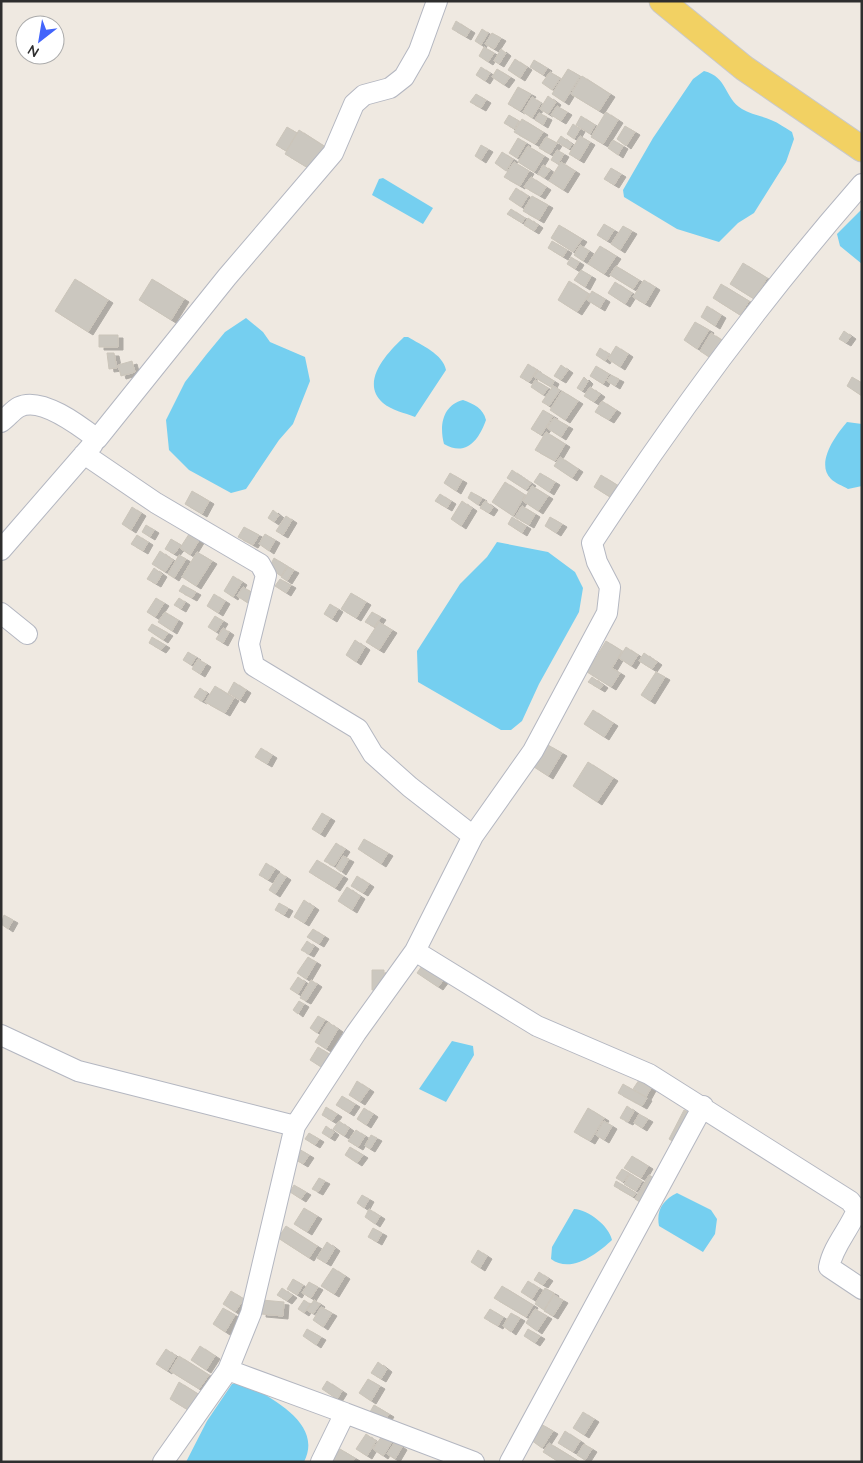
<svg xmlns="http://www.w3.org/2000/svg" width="863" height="1463" viewBox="0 0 863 1463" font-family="Quicksand,sans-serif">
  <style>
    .water { fill: #75cff0 }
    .building { fill: #cbc7bf; stroke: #cbc5ba; filter: url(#shadow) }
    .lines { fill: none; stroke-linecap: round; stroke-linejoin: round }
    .minor-casing { stroke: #b4b7c1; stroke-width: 22 }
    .major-casing { stroke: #c9c9c9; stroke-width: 27 }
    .minor { stroke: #fff; stroke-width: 20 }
    .major { stroke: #f2d163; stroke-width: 25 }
  </style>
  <defs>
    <filter id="shadow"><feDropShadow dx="5" dy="3" stdDeviation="0" flood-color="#0004"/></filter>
  </defs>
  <rect width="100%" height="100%" fill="#efe9e1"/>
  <!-- water -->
  <path class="water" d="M704 71C728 77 724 98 742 109 750 114 762 116 771 120 779 123 785 128 792 132L794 139 786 162 754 213 738 223 719 242 677 229 624 197 623 190 653 138 693 79Z
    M383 178 433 208 423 224 372 195 379 179Z
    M862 209V264L840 246 837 234Z
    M246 318 263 332 270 342 305 357 310 381 293 424 279 440 246 489 231 493 189 470 169 450 166 420 185 382 206 355 225 332Z
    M404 337H408C421 345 443 354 446 370L415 417C405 413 391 410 383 403 359 382 388 352 404 337Z
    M463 400C474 404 483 408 486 420 479 440 466 457 444 444 439 425 443 405 463 400Z
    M847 422 862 424V486L848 489C843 486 835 483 831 479 815 463 836 435 847 422Z
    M497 542 548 552 575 572 583 588 579 612 539 684 522 721 511 730H501L418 682 417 651 460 584 487 557Z
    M452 1041 473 1046 474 1055 446 1102 419 1089Z
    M677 1193 711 1210 717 1219 715 1234 703 1252 659 1226C656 1210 663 1200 677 1193Z
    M574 1209C589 1210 609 1226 612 1240 597 1254 571 1274 551 1259L552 1247Z
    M243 1382C270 1398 324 1423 304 1462H186L207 1421 232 1384Z"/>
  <!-- building -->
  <path class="building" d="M456 21 470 30 466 37 452 29Z
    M482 29 488 33 481 45 475 41Z
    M492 33 501 38 494 49 485 44Z
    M484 47 494 53 488 62 479 56Z
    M501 49 506 53 499 64 494 61Z
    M515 59 527 67 520 78 508 70Z
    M534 60 547 68 543 75 530 67Z
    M481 67 490 73 485 81 476 75Z
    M497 69 510 77 504 85 492 77Z
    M568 69 580 76 564 102 552 94Z
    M550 72 560 78 552 90 542 83Z
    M582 76 610 94 599 111 571 94Z
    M518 87 531 94 520 111 508 104Z
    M476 94 486 100 481 108 470 102Z
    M548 96 556 102 548 114 540 109Z
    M532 97 541 103 532 118 523 112Z
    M557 106 567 112 561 121 551 115Z
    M606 112 618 120 603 144 591 137Z
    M539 113 547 117 543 125 535 120Z
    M509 115 519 121 514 129 504 123Z
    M581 116 595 125 590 134 576 125Z
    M522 119 543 132 535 144 514 132Z
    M573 124 580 129 574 139 567 134Z
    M625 126 635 132 626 146 617 139Z
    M287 127 297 133 286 151 276 145Z
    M299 130 327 148 313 171 285 154Z
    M561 136 572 144 569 149 557 142Z
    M580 136 590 142 579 160 569 154Z
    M546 137 557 143 550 154 539 148Z
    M518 138 526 143 517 158 509 153Z
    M613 140 623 146 618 155 608 148Z
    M481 145 488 149 481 160 475 156Z
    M528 146 544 156 534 172 518 162Z
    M557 150 564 154 558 164 551 160Z
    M502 152 513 159 506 171 495 163Z
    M514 162 529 171 520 186 504 177Z
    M561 162 575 171 563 190 549 181Z
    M543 165 550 170 544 178 538 174Z
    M611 168 621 174 614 185 604 179Z
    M531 177 546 187 540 196 524 187Z
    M516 188 528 196 521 207 509 199Z
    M532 196 548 205 539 220 523 211Z
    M511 209 525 218 522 223 507 214Z
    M528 218 538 225 534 231 524 225Z
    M604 224 614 230 607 241 597 235Z
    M559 225 582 239 573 252 551 238Z
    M623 226 632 231 620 250 611 244Z
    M552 241 567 250 563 257 548 248Z
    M580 245 589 251 583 261 574 255Z
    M600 246 616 256 604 274 588 264Z
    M571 257 579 262 575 269 567 264Z
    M743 263 767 278 754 299 730 284Z
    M616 266 639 280 633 289 610 275Z
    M581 270 591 276 585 287 574 280Z
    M75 279 108 300 88 332 55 311Z
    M152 279 184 299 171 320 139 300Z
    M644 280 655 287 645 304 633 297Z
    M569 281 589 294 577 312 558 300Z
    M615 282 632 293 625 304 608 293Z
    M721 284 749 301 740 315 713 298Z
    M592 291 605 299 600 308 587 300Z
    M707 306 721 315 715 326 701 317Z
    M695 322 709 330 697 349 684 340Z
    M844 331 851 336 846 343 839 339Z
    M711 333 723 341 712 359 700 351Z
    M99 335H118V347H99Z
    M616 346 628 354 620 367 608 359Z
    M600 348 609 354 605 361 596 355Z
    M107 353H114L117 368 109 369Z
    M132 361 135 372 121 376 118 365Z
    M528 364 537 370 529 382 520 377Z
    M561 365 568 370 561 380 554 376Z
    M596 366 609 374 603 384 590 376Z
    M538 371 554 381 551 387 534 377Z
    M611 375 619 379 615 386 607 381Z
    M584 377 588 381 582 391 577 388Z
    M852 377 862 383V396L847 386Z
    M535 380 548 388 543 395 531 387Z
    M553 386 560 390 549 406 542 402Z
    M590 387 600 394 594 402 584 396Z
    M562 391 578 401 565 420 550 410Z
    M602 401 616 410 609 420 595 412Z
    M543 410 553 416 541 435 531 429Z
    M554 418 568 426 561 437 547 428Z
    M546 432 565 444 555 461 535 450Z
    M560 457 578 469 572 478 554 466Z
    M512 470 531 483 526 490 507 478Z
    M450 473 462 480 456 491 444 483Z
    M540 473 555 482 549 492 534 482Z
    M601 475 617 485 610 497 594 487Z
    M505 482 525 495 513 516 492 502Z
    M532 486 548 496 538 511 523 501Z
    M192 491 209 501 202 514 185 504Z
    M471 492 482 498 478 505 468 498Z
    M440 494 451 501 447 508 435 501Z
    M462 501 472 508 461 526 451 519Z
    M485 501 493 507 489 513 480 508Z
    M522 506 535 514 529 525 515 517Z
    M132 507 141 513 131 530 122 524Z
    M273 510 279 515 274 522 268 518Z
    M286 516 292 520 283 535 276 531Z
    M512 517 526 526 522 533 508 524Z
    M550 517 562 524 556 533 545 526Z
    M146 525 154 530 150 537 142 532Z
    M244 527 259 535 253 545 238 537Z
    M191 531 201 537 190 555 180 548Z
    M265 534 275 540 269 551 259 544Z
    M137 535 148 542 143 551 131 544Z
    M171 539 181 545 174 554 165 549Z
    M160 551 173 560 165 572 152 564Z
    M197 552 212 561 196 586 182 577Z
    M179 555 186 559 174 578 168 574Z
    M274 558 287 566 281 576 269 568Z
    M288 567 294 570 287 581 281 577Z
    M154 568 162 574 156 584 147 579Z
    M233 576 242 582 233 597 224 591Z
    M280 579 291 585 286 593 275 586Z
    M183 585 196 592 192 598 179 591Z
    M243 587 256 595 251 605 237 596Z
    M351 593 366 602 356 618 341 609Z
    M214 594 225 601 218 613 207 606Z
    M156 598 164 603 155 617 147 612Z
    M179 598 185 602 181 609 174 605Z
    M330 604 338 609 332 619 324 614Z
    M165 612 178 620 172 631 158 622Z
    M372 612 381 617 374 627 365 622Z
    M215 616 223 621 216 632 208 627Z
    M379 622 392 630 379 650 366 642Z
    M152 624 168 633 163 640 148 630Z
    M223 628 229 632 223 643 216 639Z
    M152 637 165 645 161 650 149 643Z
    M355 640 365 647 356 662 346 655Z
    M606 641 622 651 612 668 620 673 611 687 587 672Z
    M626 647 638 655 631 666 619 658Z
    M188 652 196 657 191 665 183 660Z
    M644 653 657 662 652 669 639 661Z
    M198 659 206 664 200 674 192 669Z
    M656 672 665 677 650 701 641 695Z
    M592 677 603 685 600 689 588 682Z
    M234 682 246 690 240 700 228 693Z
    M215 686 234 698 225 713 205 702Z
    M200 688 207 693 202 701 194 697Z
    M593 710 613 723 604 737 584 724Z
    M548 745 562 753 548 776 534 767Z
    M261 748 272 755 267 764 255 757Z
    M588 762 613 778 597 802 573 786Z
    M322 813 330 818 320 834 312 829Z
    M364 839 388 853 381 864 358 849Z
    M336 843 345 849 334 866 324 861Z
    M343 856 349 859 341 872 336 868Z
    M317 860 343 876 335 888 309 872Z
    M266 863 275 869 268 880 259 875Z
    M280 873 286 877 275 894 269 890Z
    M357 876 369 884 363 893 351 886Z
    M347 887 360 896 352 910 338 901Z
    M304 900 314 907 304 923 294 917Z
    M279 903 288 908 284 915 275 910Z
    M4 915 13 920 8 929 1 924Z
    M313 929 324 936 319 944 307 937Z
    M307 941 314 946 309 954 301 950Z
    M308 957 316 962 306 979 297 973Z
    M426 960 447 975 438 987 417 973Z
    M372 970H384V990H372Z
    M298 977 305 982 298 994 290 989Z
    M311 980 317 984 306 1001 300 998Z
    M299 1001 304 1004 298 1014 293 1010Z
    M318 1016 325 1020 317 1033 310 1028Z
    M328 1022 338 1029 326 1049 315 1042Z
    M318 1047 334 1057 326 1070 310 1060Z
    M639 1080 651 1088 646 1097 633 1089Z
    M357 1081 369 1089 360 1102 349 1095Z
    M623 1084 647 1098 642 1106 618 1093Z
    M342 1096 355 1104 349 1113 336 1105Z
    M627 1106 634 1111 628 1122 620 1118Z
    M326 1107 337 1114 332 1121 322 1115Z
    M364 1108 373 1114 366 1125 357 1119Z
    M588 1108 604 1118 590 1141 574 1132Z
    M684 1110 695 1116 679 1145 669 1139Z
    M639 1114 648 1119 642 1128 634 1123Z
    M339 1121 349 1128 344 1136 333 1129Z
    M604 1121 612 1126 604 1140 596 1135Z
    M326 1126 334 1132 330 1138 322 1133Z
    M356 1130 365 1136 358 1147 348 1141Z
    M309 1133 319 1139 315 1145 305 1139Z
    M371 1135 377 1138 370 1149 365 1146Z
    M350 1147 363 1155 357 1163 345 1155Z
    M299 1149 309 1155 303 1164 293 1158Z
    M632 1156 648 1166 641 1178 624 1168Z
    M622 1169 629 1173 623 1182 616 1178Z
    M630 1174 642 1181 636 1191 624 1184Z
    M649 1175 657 1180 643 1204 635 1199Z
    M319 1178 325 1181 318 1192 312 1189Z
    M616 1181 636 1193 633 1197 614 1186Z
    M294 1185 306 1192 301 1199 290 1192Z
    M362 1195 369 1199 364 1208 357 1203Z
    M304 1208 317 1216 307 1232 294 1224Z
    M369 1209 380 1216 375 1224 365 1217Z
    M286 1226 317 1246 309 1258 278 1238Z
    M373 1228 382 1233 377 1242 368 1237Z
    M327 1242 335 1248 326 1263 317 1258Z
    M478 1250 487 1256 480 1268 471 1262Z
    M333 1268 345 1276 334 1294 321 1286Z
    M539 1272 548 1278 543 1285 534 1280Z
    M293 1279 303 1285 297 1295 287 1289Z
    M528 1281 539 1288 532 1299 521 1292Z
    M309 1282 318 1287 311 1298 302 1293Z
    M502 1286 533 1305 526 1317 494 1298Z
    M282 1288 292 1295 287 1301 277 1295Z
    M545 1288 554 1293 544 1310 535 1304Z
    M231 1291 244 1299 235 1312 223 1304Z
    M554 1295 563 1300 553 1316 544 1311Z
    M262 1300 284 1302 283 1316 261 1314Z
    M304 1300 310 1304 304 1313 298 1309Z
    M314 1300 320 1304 313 1314 307 1310Z
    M321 1307 332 1313 323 1327 313 1320Z
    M223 1308 235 1315 225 1332 213 1324Z
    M490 1309 503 1317 498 1326 484 1318Z
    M535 1309 547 1316 537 1331 526 1323Z
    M511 1313 520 1318 511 1332 503 1326Z
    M307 1329 321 1337 316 1345 303 1336Z
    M528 1329 540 1336 535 1343 524 1336Z
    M200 1346 215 1356 206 1370 191 1360Z
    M166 1349 176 1356 167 1371 156 1364Z
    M179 1356 209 1375 199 1389 170 1371Z
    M378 1362 387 1369 381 1379 371 1373Z
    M368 1379 380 1386 371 1401 359 1393Z
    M327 1381 342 1391 337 1399 322 1389Z
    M179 1382 198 1394 188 1410 170 1399Z
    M374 1405 389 1414 381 1426 367 1417Z
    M583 1412 594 1419 584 1435 573 1428Z
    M541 1424 553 1431 542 1448 531 1440Z
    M565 1431 580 1441 573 1452 558 1443Z
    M384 1433 394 1439 383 1456 373 1449Z
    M366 1434 376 1441 367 1456 356 1449Z
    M395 1442 402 1447 395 1459 387 1454Z
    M549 1443 580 1462H559L543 1452Z
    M584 1444 592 1449 585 1460 577 1455Z
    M340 1449 355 1458 352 1462H332Z"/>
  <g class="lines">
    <defs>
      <path id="minor" d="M862 184C763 297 674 418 592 543L597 562 610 587 607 613 533 751 473 836 415 951 537 1026 649 1074 850 1201 857 1210C849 1230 833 1246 829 1267L862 1289
        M1 422C7 418 13 410 19 407 41 396 80 426 97 439L227 277 333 153 354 104 364 95 390 88 404 77 419 51 437 1
        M84 454 156 503 260 564 266 575 249 644 254 666 358 729 373 754 410 787 473 836
        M1 550 93 444
        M1 613 27 634
        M1 1035 78 1071 295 1126 251 1313 228 1370 163 1462
        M295 1126 356 1033 415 951
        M228 1370 345 1413
        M321 1462 345 1413 474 1462
        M510 1462 703 1106"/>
      <path id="major" d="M662 1 744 68 862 149"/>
    </defs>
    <!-- minor casing -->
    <use href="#minor" class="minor-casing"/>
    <!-- major casing -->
    <use href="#major" class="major-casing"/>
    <!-- minor -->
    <use href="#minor" class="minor"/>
    <!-- major -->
    <use href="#major" class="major"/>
  </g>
  <!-- border -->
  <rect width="863" height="1463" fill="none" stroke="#2e2e2e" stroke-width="5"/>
  <!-- north arrow -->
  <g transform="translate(40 40) rotate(211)"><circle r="24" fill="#ffffff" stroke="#ababab"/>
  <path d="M0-4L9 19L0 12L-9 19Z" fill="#4264fb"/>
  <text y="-8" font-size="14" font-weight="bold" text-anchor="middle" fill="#2e2e2e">N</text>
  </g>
</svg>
